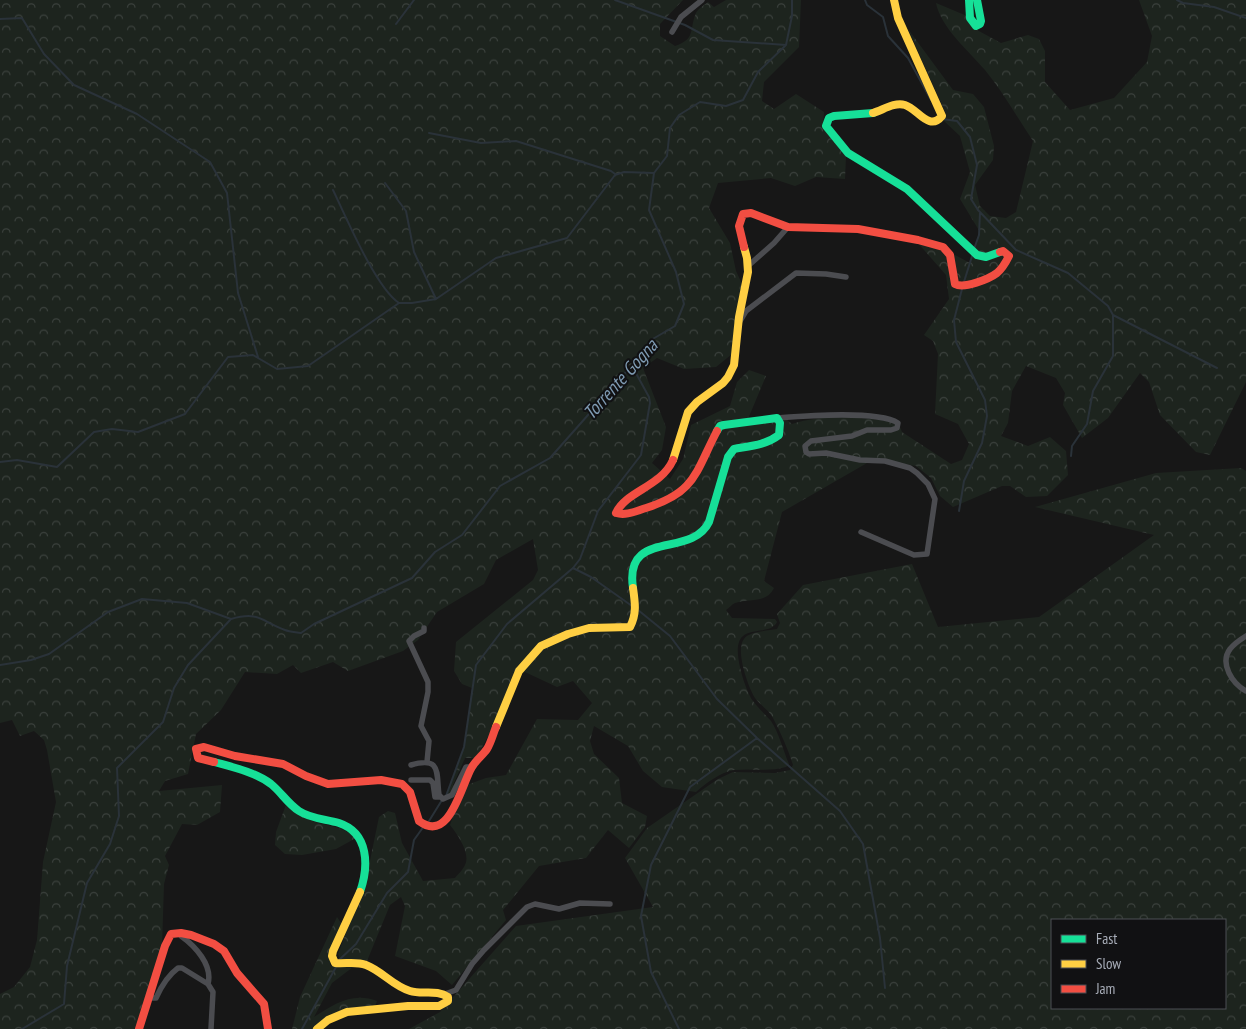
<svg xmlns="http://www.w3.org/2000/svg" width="1246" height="1029" viewBox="0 0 1246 1029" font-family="'PT Sans Narrow',sans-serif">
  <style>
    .forest { fill: url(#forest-crowns); fill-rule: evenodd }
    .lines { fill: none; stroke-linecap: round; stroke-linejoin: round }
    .stream { stroke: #2a3239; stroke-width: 2 }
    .street { stroke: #4b4c50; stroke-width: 5.5 }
    .fast { stroke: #16e098; stroke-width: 8 }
    .slow { stroke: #ffcf43; stroke-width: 8 }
    .jam { stroke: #f24e42; stroke-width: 8 }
    .labels { text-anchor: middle; stroke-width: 4; stroke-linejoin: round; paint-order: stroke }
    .water-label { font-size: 19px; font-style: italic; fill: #7f9bb3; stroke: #111113 }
  </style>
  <defs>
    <pattern id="forest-crowns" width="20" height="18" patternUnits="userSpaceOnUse" patternTransform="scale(1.25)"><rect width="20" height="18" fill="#1d241e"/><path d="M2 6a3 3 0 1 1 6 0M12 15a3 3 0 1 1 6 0" fill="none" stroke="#3b413d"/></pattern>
  </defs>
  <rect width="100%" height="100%" fill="#171717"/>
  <!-- forest -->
  <path class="forest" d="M0 0H683L660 24V36L675 46C696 39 689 30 696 13 698 9 704 5 708 2L714 7 726 0H801L799 47 764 82 762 101 774 109 796 94 824 112 823 126 846 156 845 179 816 177 795 186 771 178 718 183 709 208 730 243 736 271 742 284 735 323 732 354 716 367 684 369 657 358 643 368 666 427 662 450 652 463 670 479 683 459 691 425 730 406 737 382 749 370 766 376 745 426 786 419 792 424C826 413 863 418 898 422L902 432 951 464 962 460 969 444 958 424 935 414 938 354 933 341 924 335 949 299 946 275 917 242 940 247 970 263 980 232 960 199 970 172 960 136 944 121 946 114 908 29 953 90 973 94 984 107 994 146 993 160 975 185 980 206 990 216 1006 218 1016 212 1033 141C1017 117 1003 92 985 70 969 51 941 28 936 3L967 16 977 30 1001 43 1028 35 1039 39 1045 51V82L1070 110 1114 98 1147 62 1152 36 1139 0H1246V382L1210 455 1196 452 1160 415 1149 382 1140 373 1108 418 1082 438 1063 405 1065 393 1056 378 1026 366 1012 391 1008 423 1001 436 1028 446 1050 437 1066 451 1068 475 1047 496 1026 497 1010 486H1002L953 507 940 496 931 478 916 466 874 459 782 512 764 581 774 588C766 604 750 598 735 603 732 604 729 608 726 610L732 618 775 619 777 622C770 636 745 625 739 642 734 654 745 690 753 701 758 708 765 714 771 721 779 733 783 750 789 764L786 767C769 772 752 768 734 770 721 772 706 783 696 792L662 787 643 771 628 746 594 726 590 741 594 754 619 778 622 803 647 816 645 827 629 848 608 830 586 858 539 866 503 910 506 920 452 985 436 971 395 956 405 906 401 897 390 905 367 961 340 959 338 954 366 880 379 817 388 811 395 813 402 843 423 881 455 878C458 874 463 870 465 865 471 853 457 834 450 825L464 786 486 778 506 775 537 719 578 720 592 703 573 681 557 687 525 672 512 677 490 733 476 758H465L453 785 460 786 445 798 464 747 472 688 462 684 454 671 456 642 533 580 538 570 533 539 496 560 484 584 437 612 418 640 403 651 348 671 333 662 301 673 293 665 277 674 245 672 221 710 196 734 188 774 165 781 159 791 222 785 220 812 197 825 182 824 165 856 169 865 164 884 162 946 136 1029H0V994L14 987 30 967 37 940 43 862 56 802 47 750 44 740 34 731 20 736 12 720 0 723Z
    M1241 468 1246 471V1029H409L440 1012 516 926 653 907 625 858 647 828 718 779 733 772 775 773 790 770 793 765C788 749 781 733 773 718 769 710 760 705 755 698 748 687 735 650 744 639 749 631 768 631 777 629L780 623 777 614 803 585 912 564 938 627 1039 617 1154 535 1035 507 1156 473ZM1052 920H1225V1008H1052Z
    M287 802C294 809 302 817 312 821 329 827 341 825 356 838L336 849 302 855 285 854 275 845 276 832Z
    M337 917 343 926 330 957V965L353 967 332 983 314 1017C335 1004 352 992 377 1001L375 1006C351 1007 330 1009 313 1029H292L300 997Z"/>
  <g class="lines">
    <!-- stream -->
    <path class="stream" d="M615 0 685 25 713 40 786 45
      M865 0 867 5 883 17 888 36 908 58 931 100
      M1177 0 1183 3 1214 7 1246 18
      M0 19 22 18 44 54 74 85 137 114 210 162 227 193 238 293 258 357
      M396 24 414 0
      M942 119 957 121 970 137 977 165 971 199 978 210 1016 250 1068 273 1108 306 1113 315V356L1093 391 1087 424 1072 446 1071 456
      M429 133 481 143 516 141 611 171 615 174
      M385 183 406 211 414 252 436 299
      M333 190C346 217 376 288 399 303
      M974 249 979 235 980 212
      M963 285 973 253
      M1113 315 1217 368
      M0 462 17 460 57 467 94 432 112 429 138 432 185 414 228 357 253 355 277 369 308 366 399 303H412L436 299 496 258 567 238 615 175 624 172 654 173
      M959 511 964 481 982 443 987 416 985 400 956 342 954 320 962 289
      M573 568 591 577 632 606
      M638 610 670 636 717 699 757 738 840 811 863 844 880 938 885 988
      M231 619C259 611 261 621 285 630 290 632 296 632 301 633L314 624 412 578 435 552 462 535 500 486 550 458 634 363 651 340 675 326 684 304 676 272 649 210 654 173 667 156 670 128 679 115 700 102 726 106 743 100 758 72 786 45 792 16V0
      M0 665 31 660 49 654 108 612 142 599 187 603 231 619
      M446 796 464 747 476 665 507 624 573 568 580 559 598 511 641 455 650 403 649 397 632 366
      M429 821 442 800
      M339 960 356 944 387 893 408 872 414 840 424 826
      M22 1029 64 1004 67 966 87 883 110 844 119 816 117 768 163 722 174 688 188 665 231 619
      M302 1029 336 967
      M679 1029 651 972 641 916 651 865 690 787 757 738"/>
    <!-- street -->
    <path class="street" d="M672 32 681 17 702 0
      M748 266 774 243 788 227
      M740 321 746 311 796 273 826 274 846 277
      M777 418C804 416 877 410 898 423L897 428 891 430H867L852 436 811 441 805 446 806 452 809 454 826 453 860 460 885 461 910 468 917 473 928 484 935 499 927 554 914 555 861 532
      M424 628V631L414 636 409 641 428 682V692L421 726 429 741 427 762
      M1246 636C1241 639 1234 644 1230 649 1219 664 1233 684 1246 691
      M411 765C442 756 436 773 439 795L443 799 452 795 466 767H472
      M411 780H430L433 783 435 797H440
      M181 933V936C195 946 213 965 208 984
      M445 994 456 990 472 964 484 950 527 907 535 904 559 909 580 903 610 904
      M150 998H156C161 987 167 976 178 968H182L208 984 213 992 211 1029"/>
    <!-- fast -->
    <path class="fast" d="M969 0 970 18 976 26 980 24 981 21 977 0
      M873 113 834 116 829 118 826 126 848 153 907 189 977 255 986 257 1000 252
      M633 588C624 528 691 559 709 522L728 457 734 449C750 446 766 445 779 435L780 423 777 418 724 425 720 426 717 431
      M214 762C232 767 255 772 271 784 281 792 288 804 299 811 311 819 326 819 339 823 369 833 369 866 360 892"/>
    <!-- slow -->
    <path class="slow" d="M873 113C883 110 894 102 905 105 918 109 929 132 942 116L898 18 894 0
      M673 460 688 412 697 402 723 383 728 377 734 365 739 317 748 272 747 258 744 247
      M496 727 519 671 541 646 568 634 589 628 630 627C637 614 635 602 633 588
      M317 1029 328 1020 347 1012 408 1006H439L448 1001V997C437 989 422 995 410 991 393 986 382 971 366 965 356 961 346 964 335 963L332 956 333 951 360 892"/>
    <!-- jam -->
    <path class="jam" d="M744 247 739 226 743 214 751 213 788 227 858 229 918 240 943 247 950 255 955 284C964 289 989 279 997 273 1003 268 1006 262 1009 256L1003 251 1000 252
      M673 460C661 487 626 491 616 513 626 516 636 511 646 508 696 492 695 473 717 431
      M214 762 198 758 196 749 204 747 235 756 283 764 306 776 328 784 381 780 402 784 410 792 419 821C450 844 461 785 472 767 476 760 483 755 487 749 491 743 493 734 496 727
      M139 1029 165 946 171 934 181 933 191 935 214 944 224 951 237 973 264 1004 268 1029"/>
  </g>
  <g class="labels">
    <!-- water labels -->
    <g class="water-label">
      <text transform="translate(620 379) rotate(-48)" y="7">Torrente Gogna</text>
    </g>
  </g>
  <!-- legend -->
  <rect x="1051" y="919" width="175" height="90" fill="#111113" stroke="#4d4f55"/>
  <rect x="1061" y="935" width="25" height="8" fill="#16e098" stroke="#4d4f55"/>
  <text x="1096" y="944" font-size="15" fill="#a8adb8">Fast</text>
  <rect x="1061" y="960" width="25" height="8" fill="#ffcf43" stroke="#4d4f55"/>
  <text x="1096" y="969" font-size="15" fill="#a8adb8">Slow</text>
  <rect x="1061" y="985" width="25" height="8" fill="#f24e42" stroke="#4d4f55"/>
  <text x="1096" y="994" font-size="15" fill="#a8adb8">Jam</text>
</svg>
